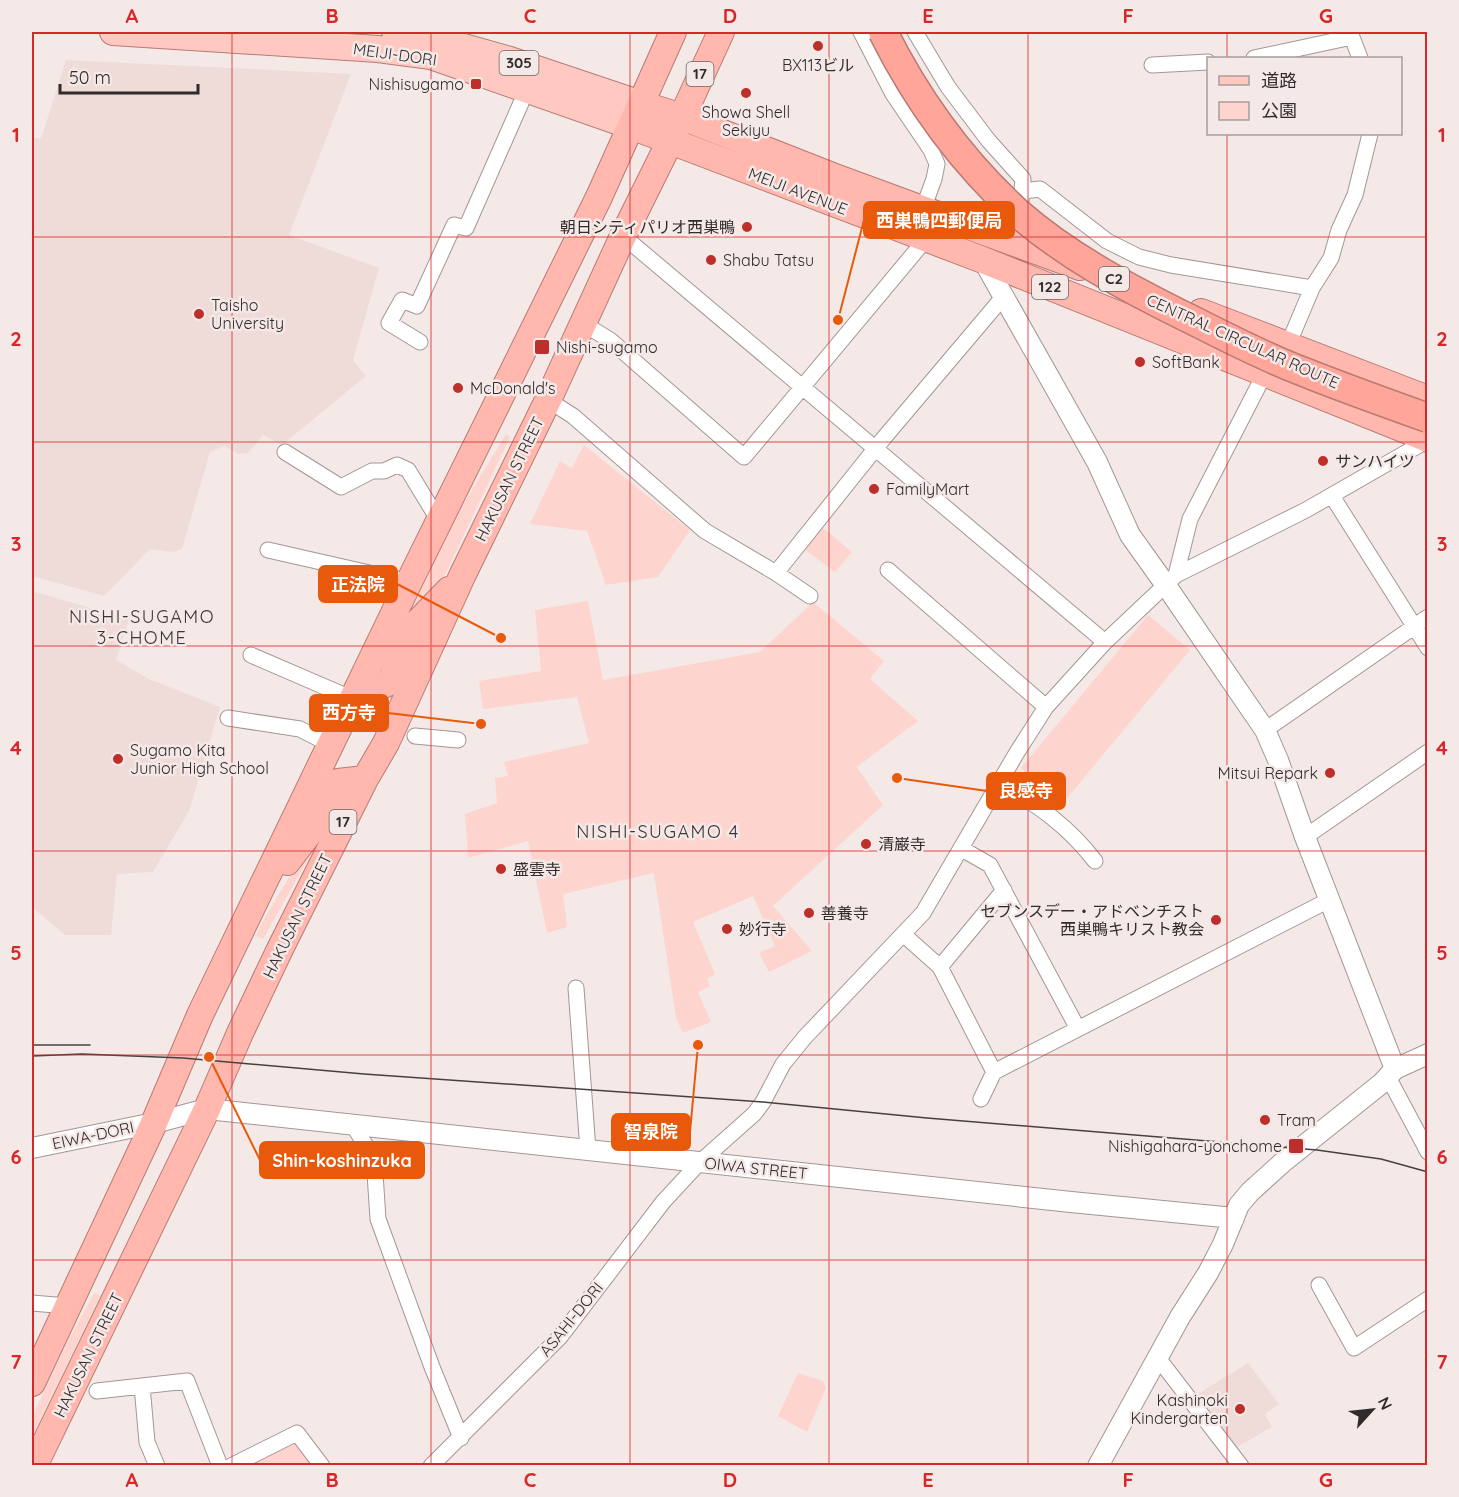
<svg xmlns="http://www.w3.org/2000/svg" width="1459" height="1497" viewBox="0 0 1459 1497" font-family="Quicksand,'Noto Sans JP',sans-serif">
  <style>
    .built { fill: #efdbd8 }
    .green { fill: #fdd4ce }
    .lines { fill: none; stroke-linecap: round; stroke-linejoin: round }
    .minor-casing { stroke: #a29795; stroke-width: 17 }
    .tertiary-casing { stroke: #a29795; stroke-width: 22 }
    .primary-casing { stroke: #b77b74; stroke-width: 28 }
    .trunk-casing { stroke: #b77b74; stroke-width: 28 }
    .minor { stroke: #fff; stroke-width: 15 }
    .tertiary { stroke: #fff; stroke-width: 20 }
    .primary { stroke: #ffc9c2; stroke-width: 26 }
    .trunk { stroke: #ffb7ae; stroke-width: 26 }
    .tram { stroke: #464140; stroke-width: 1.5 }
    .motorway-bridge-casing { stroke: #b77b74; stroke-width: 31; stroke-linecap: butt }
    .motorway-bridge { stroke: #ffa59a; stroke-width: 28 }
    .grid { fill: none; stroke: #d62828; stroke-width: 1.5; stroke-opacity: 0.55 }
    .poi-dot { fill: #bd2f2a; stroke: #f5e9e8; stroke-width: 2 }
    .labels { text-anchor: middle; stroke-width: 5; stroke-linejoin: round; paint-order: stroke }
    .shield { fill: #f5e9e8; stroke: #6c6564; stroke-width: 1.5 }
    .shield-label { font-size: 15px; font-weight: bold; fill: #312c2c }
    .street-label { font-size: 16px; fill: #312c2c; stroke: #f5e9e8 }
    .poi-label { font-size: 16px; fill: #312c2c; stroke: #f5e9e8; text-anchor: start }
    .neighbourhood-label { font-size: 18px; letter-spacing: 1.5px; fill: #3e3534; stroke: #f5e9e8 }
    .leader { fill: none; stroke: #e8590c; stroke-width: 2 }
    .callout-dot { fill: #e8590c; stroke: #f5e9e8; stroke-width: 2 }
    .callout { fill: #e8590c; stroke: #e8590c; stroke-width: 2 }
    .callout-label { font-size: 18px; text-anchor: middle; font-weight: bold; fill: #fff }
    .neatline { fill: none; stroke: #d62828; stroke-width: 2 }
    .grid-label { font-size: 20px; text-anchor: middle; font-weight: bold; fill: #d62828 }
  </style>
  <rect width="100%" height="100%" fill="#f5e9e8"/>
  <!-- built -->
  <path class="built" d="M66 60 351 74 289 235 379 268 353 360 366 376 282 445 263 435 248 453 238 454 224 446 210 452 182 549 173 552 150 549 104 596 32 576V137L41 139Z
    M32 591 129 619 116 660 149 679 220 707 189 811 153 872 117 874 111 935H65L32 907Z
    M1248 1363 1279 1404 1265 1414 1272 1427 1237 1447 1196 1395Z"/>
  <!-- green -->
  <path class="green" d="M506 434 510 437 446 573 417 614 411 611 455 518Z
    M584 445 690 530 658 577 606 585 587 531 530 524 560 461 572 468Z
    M822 527 852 552 835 572 804 549Z
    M588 601 603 680 760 652 813 602 884 661 870 679 918 721 857 767 883 805 773 906 812 951 769 972 759 953 775 946 753 896 693 922 715 974 707 979 710 986 698 992 711 1022 683 1033 676 1018 654 873 563 894 567 927 547 933 528 841 468 858 465 814 497 803 495 778 508 776 504 762 589 743 577 697 483 709 479 681 541 671 535 610Z
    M1148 615 1190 650 1063 803 1021 768Z
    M315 834 320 838 263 939 256 935 264 919Z
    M95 1292 100 1296 32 1436V1417L68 1341Z
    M798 1373 823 1381 826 1388 807 1432 778 1416Z
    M292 1441 300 1443 316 1466H247Z"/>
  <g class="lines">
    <defs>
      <path id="minor" d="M861 32 893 94 931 150 937 164 934 179 923 209
        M915 32 948 87 988 140 1023 179 1021 201
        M1350 32 1360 58
        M1254 58 1352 37
        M1152 65 1208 62
        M1023 191 1040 189 1107 241 1139 257 1171 265 1312 288
        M623 236 1105 642
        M582 323 610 340 744 457 926 239
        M420 342 389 323 402 300 417 306 454 225 466 228 521 103
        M1288 345 1312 288 1331 258 1339 230 1355 195 1370 134
        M548 400 573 416 705 531 776 573 810 596
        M285 452 341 487 372 471H384L397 465 408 470 439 521
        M1332 496 1428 648
        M268 550 409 582
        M888 570 1046 707
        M776 573 883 439 1004 296
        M1176 575 1306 510 1428 440
        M251 655 353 699
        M228 718 300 729 331 745
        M1265 730 1428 617
        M415 736 458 740
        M1000 783C1038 805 1068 826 1095 861
        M1305 837 1428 752
        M962 849 990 865 1078 1029
        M904 935 940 967 994 1072
        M940 967 1004 890
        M576 988 588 1150
        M1388 1077 1428 1152
        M981 1099 994 1072 1329 900
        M352 1124 374 1158 378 1219 432 1367 461 1438
        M1319 1285 1354 1348 1428 1299
        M32 1303 67 1306
        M1158 1358 1241 1466
        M142 1386 147 1442 157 1466
        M97 1391 187 1381 220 1466
        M231 1466 297 1433 322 1466
        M431 1466 560 1337 663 1202 700 1162 754 1114 763 1102 783 1064 805 1037 923 913 1016 754 1046 707 1105 642 1176 575 1190 519 1264 375"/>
      <path id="tertiary" d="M983 260 1097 462 1130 535 1165 584 1265 730 1278 760 1305 837 1395 1069
        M32 1148 154 1123 207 1109 1071 1202 1234 1218
        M1098 1466 1180 1317 1208 1273 1223 1244 1239 1205 1250 1192 1282 1163 1382 1083 1395 1069 1428 1054"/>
      <path id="primary" d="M113 32 378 49 431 56 631 126
        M395 32 418 34 510 60 641 104"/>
      <path id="trunk" d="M641 104 682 117 835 177 1080 267
        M631 126 983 260 1428 439
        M1201 312 1428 399
        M353 699 390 682 417 623 449 590
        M287 862 313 828 338 782 365 779
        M32 1383 154 1123 200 1015 409 582 599 197 673 32
        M34 1466 207 1109 240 1033 280 949 365 779 386 743 463 574 548 400 623 236 682 117 721 32"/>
    </defs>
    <!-- minor casing -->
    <use href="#minor" class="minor-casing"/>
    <!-- tertiary casing -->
    <use href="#tertiary" class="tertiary-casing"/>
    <!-- primary casing -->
    <use href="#primary" class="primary-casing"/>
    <!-- trunk casing -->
    <use href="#trunk" class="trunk-casing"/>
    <!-- minor -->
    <use href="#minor" class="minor"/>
    <!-- tertiary -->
    <use href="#tertiary" class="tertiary"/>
    <!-- primary -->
    <use href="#primary" class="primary"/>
    <!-- trunk -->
    <use href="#trunk" class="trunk"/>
    <!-- tram -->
    <path class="tram" d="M32 1045H90
      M32 1056 82 1054 183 1058 364 1074 763 1102 927 1118 1317 1150 1381 1159 1428 1172"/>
    <defs>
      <path id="motorway-bridge" d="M883 32C917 100 962 162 1018 213 1066 255 1124 286 1180 314 1221 334 1261 356 1304 372 1344 388 1386 403 1428 418"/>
    </defs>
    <!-- motorway-bridge casing -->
    <use href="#motorway-bridge" class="motorway-bridge-casing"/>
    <!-- motorway-bridge -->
    <use href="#motorway-bridge" class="motorway-bridge"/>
  </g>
  <!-- grid -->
  <path class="grid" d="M232 32V1466M431 32V1466M630 32V1466M829 32V1466M1028 32V1466M1227 32V58M1227 134V1466M32 237H1428M32 442H1428M32 646H1428M32 851H1428M32 1055H1428M32 1260H1428"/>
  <!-- markers -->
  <g class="poi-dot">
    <circle cx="818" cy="46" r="6"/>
    <rect x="470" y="78" width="12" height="12" rx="3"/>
    <circle cx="746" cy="93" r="6"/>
    <circle cx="747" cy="227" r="6"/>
    <circle cx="711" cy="260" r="6"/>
    <circle cx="199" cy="314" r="6"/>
    <rect x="534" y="339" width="16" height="16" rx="3"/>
    <circle cx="1140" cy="362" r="6"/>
    <circle cx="458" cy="388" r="6"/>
    <circle cx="1323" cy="461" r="6"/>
    <circle cx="874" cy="489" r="6"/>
    <circle cx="118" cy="759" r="6"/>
    <circle cx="1330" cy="773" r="6"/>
    <circle cx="866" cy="844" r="6"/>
    <circle cx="501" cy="869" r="6"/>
    <circle cx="809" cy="913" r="6"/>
    <circle cx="1216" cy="920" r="6"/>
    <circle cx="727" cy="929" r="6"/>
    <circle cx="1265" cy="1120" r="6"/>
    <rect x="1288" y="1138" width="16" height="16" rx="3"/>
    <circle cx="1240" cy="1409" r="6"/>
  </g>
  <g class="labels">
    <!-- shield labels -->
    <g class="shield">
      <rect x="499.5" y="51" width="39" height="24" rx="4.5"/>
      <rect x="686.5" y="62" width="27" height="24" rx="4.5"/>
      <rect x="1099" y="267" width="30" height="24" rx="4.5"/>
      <rect x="1032" y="275" width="36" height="24" rx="4.5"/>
      <rect x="329.5" y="810" width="27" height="24" rx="4.5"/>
    </g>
    <g class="shield-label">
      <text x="519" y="68">305</text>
      <text x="700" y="79">17</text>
      <text x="1114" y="284">C2</text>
      <text x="1050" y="292">122</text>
      <text x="343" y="827">17</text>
    </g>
    <!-- street labels -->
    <g class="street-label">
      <text transform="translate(395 54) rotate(8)" y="6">MEIJI-DORI</text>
      <text transform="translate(798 191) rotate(21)" y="6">MEIJI AVENUE</text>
      <text transform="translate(1243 341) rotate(24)" y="6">CENTRAL CIRCULAR ROUTE</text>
      <text transform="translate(509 479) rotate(-64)" y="6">HAKUSAN STREET</text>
      <text transform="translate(297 916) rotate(-64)" y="6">HAKUSAN STREET</text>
      <text transform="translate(93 1135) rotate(-12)" y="6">EIWA-DORI</text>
      <text transform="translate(756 1168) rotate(6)" y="6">OIWA STREET</text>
      <text transform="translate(571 1319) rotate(-51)" y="6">ASAHI-DORI</text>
      <text transform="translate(88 1355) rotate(-64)" y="6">HAKUSAN STREET</text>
    </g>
    <!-- poi labels -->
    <g class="poi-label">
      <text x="818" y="71" text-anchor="middle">BX113ビル</text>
      <text x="464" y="90" text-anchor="end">Nishisugamo</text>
      <text x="746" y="118" text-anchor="middle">Showa Shell<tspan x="746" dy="18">Sekiyu</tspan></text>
      <text x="735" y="233" text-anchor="end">朝日シティパリオ西巣鴨</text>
      <text x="723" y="266">Shabu Tatsu</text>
      <text x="211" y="311">Taisho<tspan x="211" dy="18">University</tspan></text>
      <text x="556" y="353">Nishi-sugamo</text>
      <text x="1152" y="368">SoftBank</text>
      <text x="470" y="394">McDonald's</text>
      <text x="1335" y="467">サンハイツ</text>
      <text x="886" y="495">FamilyMart</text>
      <text x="130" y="756">Sugamo Kita<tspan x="130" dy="18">Junior High School</tspan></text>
      <text x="1318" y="779" text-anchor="end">Mitsui Repark</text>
      <text x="878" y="850">清巌寺</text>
      <text x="513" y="875">盛雲寺</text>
      <text x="1204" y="917" text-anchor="end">セブンスデー・アドベンチスト<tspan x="1204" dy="18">西巣鴨キリスト教会</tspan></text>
      <text x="821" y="919">善養寺</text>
      <text x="739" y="935">妙行寺</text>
      <text x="1277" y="1126">Tram</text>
      <text x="1282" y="1152" text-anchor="end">Nishigahara-yonchome</text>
      <text x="1228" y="1406" text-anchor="end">Kashinoki<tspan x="1228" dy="18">Kindergarten</tspan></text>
    </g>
    <!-- neighbourhood labels -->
    <g class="neighbourhood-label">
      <text x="142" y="623">NISHI-SUGAMO<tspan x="142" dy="21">3-CHOME</tspan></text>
      <text x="658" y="838">NISHI-SUGAMO 4</text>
    </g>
  </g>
  <!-- callouts -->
  <path class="leader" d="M838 320L864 220M501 638L397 584M481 724L388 713M897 778L987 791M698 1045L690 1132M209 1057L260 1160"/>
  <g class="callout-dot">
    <circle cx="838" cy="320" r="6"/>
    <circle cx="501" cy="638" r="6"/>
    <circle cx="481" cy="724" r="6"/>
    <circle cx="897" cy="778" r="6"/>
    <circle cx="698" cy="1045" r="6"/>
    <circle cx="209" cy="1057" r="6"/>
  </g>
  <g class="callout">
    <rect x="864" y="202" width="150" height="36" rx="6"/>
    <rect x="319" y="566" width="78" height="36" rx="6"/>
    <rect x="310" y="695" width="78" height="36" rx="6"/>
    <rect x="987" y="773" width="78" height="36" rx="6"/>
    <rect x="612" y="1114" width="78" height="36" rx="6"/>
    <rect x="260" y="1142" width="164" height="36" rx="6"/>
  </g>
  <g class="callout-label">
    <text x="939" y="227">西巣鴨四郵便局</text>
    <text x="358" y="591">正法院</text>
    <text x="349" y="719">西方寺</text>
    <text x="1026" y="797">良感寺</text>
    <text x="651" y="1138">智泉院</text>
    <text x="342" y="1167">Shin-koshinzuka</text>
  </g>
  <!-- border -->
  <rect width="1459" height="1497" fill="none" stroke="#f5e9e8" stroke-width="66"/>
  <!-- legend -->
  <rect x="1207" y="57" width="195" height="78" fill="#f5e9e8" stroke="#a79d9d" stroke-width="1.5"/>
  <rect x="1219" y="76" width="30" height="9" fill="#ffc9c2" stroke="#a79d9d" stroke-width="1.5"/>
  <text x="1261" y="87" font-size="18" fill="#312c2c">道路</text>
  <rect x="1219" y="102" width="30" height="18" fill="#fdd4ce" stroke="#a79d9d" stroke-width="1.5"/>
  <text x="1261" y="117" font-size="18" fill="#312c2c">公園</text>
  <!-- north arrow -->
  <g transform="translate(1372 1410) rotate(63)" stroke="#f5e9e8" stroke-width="4.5" paint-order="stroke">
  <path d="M0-4.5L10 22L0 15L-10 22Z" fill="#312c2c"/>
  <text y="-9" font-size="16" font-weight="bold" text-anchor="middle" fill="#312c2c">N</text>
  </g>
  <!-- scale -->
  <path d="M60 84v9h138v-9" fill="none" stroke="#312c2c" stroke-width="3"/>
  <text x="69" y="84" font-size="18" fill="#312c2c" stroke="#f5e9e8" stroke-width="4.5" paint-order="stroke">50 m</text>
  <rect x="33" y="33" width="1393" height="1431" class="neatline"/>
  <g class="grid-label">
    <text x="132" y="23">A</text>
    <text x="332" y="23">B</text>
    <text x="530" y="23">C</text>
    <text x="730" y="23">D</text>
    <text x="928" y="23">E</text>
    <text x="1128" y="23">F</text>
    <text x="1326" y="23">G</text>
    <text x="16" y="142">1</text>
    <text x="1442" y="142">1</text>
    <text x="16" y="346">2</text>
    <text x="1442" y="346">2</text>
    <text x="16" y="551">3</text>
    <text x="1442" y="551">3</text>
    <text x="16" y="755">4</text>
    <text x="1442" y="755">4</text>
    <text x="16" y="960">5</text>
    <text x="1442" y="960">5</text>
    <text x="16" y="1164">6</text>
    <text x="1442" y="1164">6</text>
    <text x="16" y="1369">7</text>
    <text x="1442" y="1369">7</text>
    <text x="132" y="1487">A</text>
    <text x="332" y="1487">B</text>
    <text x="530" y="1487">C</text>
    <text x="730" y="1487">D</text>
    <text x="928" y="1487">E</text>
    <text x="1128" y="1487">F</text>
    <text x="1326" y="1487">G</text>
  </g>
</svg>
